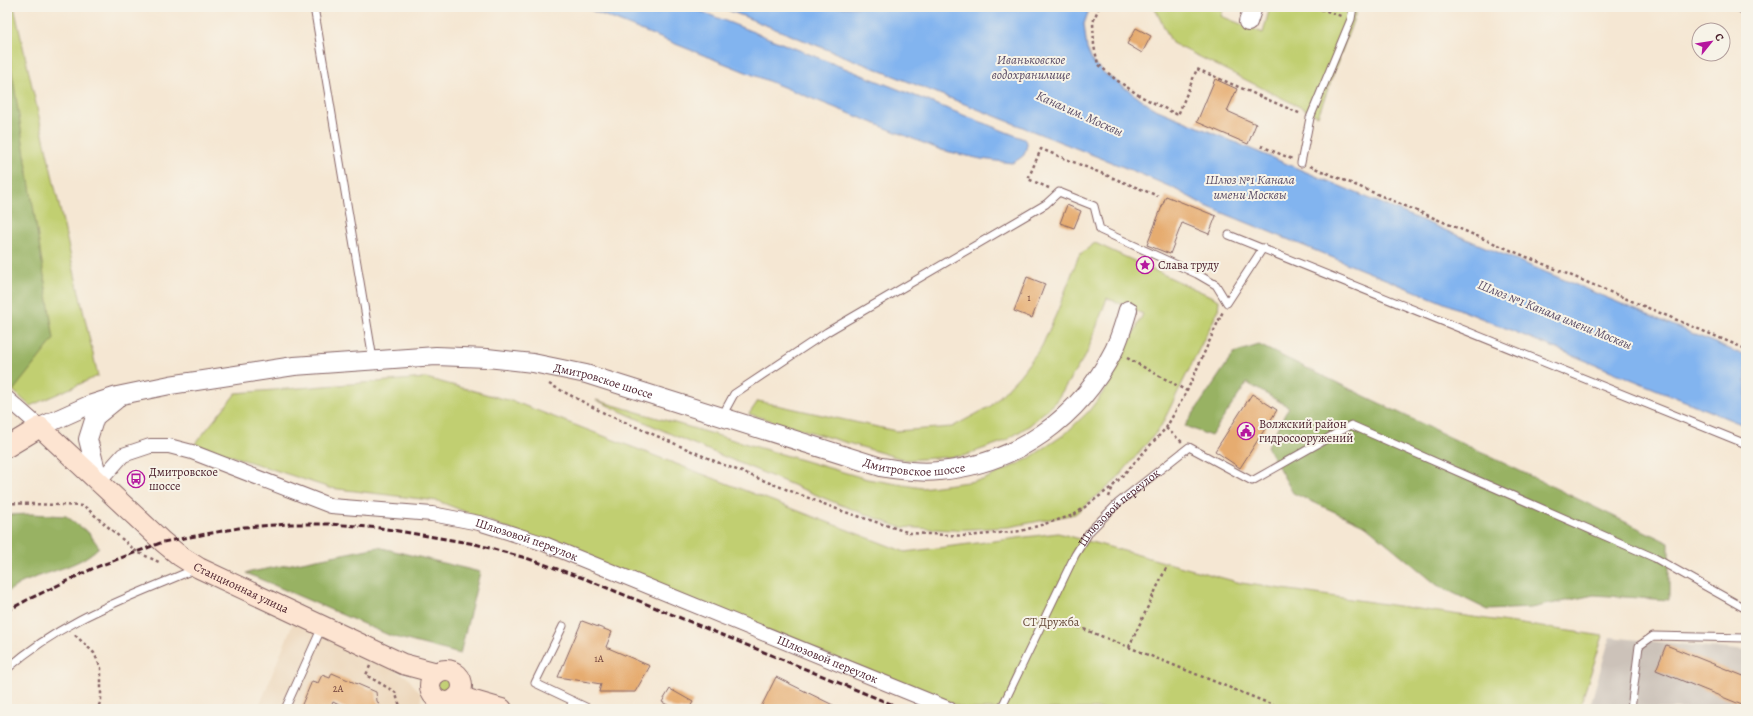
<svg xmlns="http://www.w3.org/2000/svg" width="1753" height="716" viewBox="0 0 1753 716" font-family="Alegreya,serif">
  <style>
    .built { fill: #edd7bb }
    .industrial { fill: #ccc2b9 }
    .green { fill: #c1cf71; stroke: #86774e }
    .forest { fill: #98b263; stroke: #716847 }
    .water { fill: #82b4ef; stroke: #666a8d }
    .building { fill: #e6ac70 }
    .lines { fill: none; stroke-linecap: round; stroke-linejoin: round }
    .service-casing { stroke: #866566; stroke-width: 9 }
    .minor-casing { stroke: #866566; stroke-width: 16 }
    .tertiary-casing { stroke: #866566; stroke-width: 20 }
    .secondary-casing { stroke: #866566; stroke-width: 22 }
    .path { stroke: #866566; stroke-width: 2.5; stroke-dasharray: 3 3; stroke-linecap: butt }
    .service { stroke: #fff; stroke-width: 7 }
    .minor { stroke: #fff; stroke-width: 14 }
    .tertiary { stroke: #fff; stroke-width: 18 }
    .secondary { stroke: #fde4d1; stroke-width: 20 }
    .rail { stroke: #4a1f2b; stroke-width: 3; stroke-dasharray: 6 3; stroke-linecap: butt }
    .labels { text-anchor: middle; stroke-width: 4; stroke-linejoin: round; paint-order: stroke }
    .number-label { font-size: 10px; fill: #71423c }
    .poi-label { font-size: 12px; fill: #4a1f2b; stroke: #f7f3e8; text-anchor: start }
    .street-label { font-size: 12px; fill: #4a1f2b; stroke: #f7f3e8 }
    .park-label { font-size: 12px; fill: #684b3c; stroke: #f7f3e8 }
    .water-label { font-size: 13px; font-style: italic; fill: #5b4c66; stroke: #f7f3e8 }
  </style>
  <rect width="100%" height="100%" fill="#f7f3e8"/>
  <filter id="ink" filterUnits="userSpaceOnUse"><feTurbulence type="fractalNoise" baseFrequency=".025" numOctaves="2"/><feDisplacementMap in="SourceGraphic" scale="8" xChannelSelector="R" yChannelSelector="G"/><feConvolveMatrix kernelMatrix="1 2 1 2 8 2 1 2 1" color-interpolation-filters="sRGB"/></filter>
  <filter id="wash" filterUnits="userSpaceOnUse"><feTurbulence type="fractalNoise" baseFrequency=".012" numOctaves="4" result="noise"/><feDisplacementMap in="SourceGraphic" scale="16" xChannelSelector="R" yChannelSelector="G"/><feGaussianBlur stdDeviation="0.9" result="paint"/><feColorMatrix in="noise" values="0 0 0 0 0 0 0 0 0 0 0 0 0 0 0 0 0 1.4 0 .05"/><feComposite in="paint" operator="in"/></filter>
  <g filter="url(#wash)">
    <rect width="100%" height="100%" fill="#f5e7d3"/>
    <!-- built -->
    <path class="built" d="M293 623 375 659 407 677 421 694 422 709H258Z"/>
    <!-- industrial -->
    <path class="industrial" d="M1610 637 1746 651V709H1589Z"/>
    <!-- green -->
    <path class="green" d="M7 7H14L98 376 30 406 7 385Z
      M1156 7H1224L1221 16 1263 33 1270 7H1358L1318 116 1172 43 1155 9Z
      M1095 243 1219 300 1218 311 1160 428 1114 482 1075 514 1009 527 952 530 899 527 836 503 684 440 596 400 867 479 922 488 983 480 1028 459 1065 434 1089 411 1108 386 1143 314 1107 298 1087 353 1056 401 1030 425 1005 441 963 456 906 460 749 414 758 401 896 431 952 427 991 406 1020 375 1042 346 1058 310 1079 255Z
      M426 378 515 402 905 552 1058 533 1241 583 1603 636 1579 709H966L438 501 330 488 195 444 236 393Z
      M437 686a9 9 0 1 1 18 0a9 9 0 1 1-18 0Z"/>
    <!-- forest -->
    <path class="forest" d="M7 40 54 339 13 391 7 385Z
      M1259 345 1669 543V600L1594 595 1531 608 1488 610 1437 585 1366 526 1293 493 1267 447 1289 407 1247 383 1211 436 1185 426 1234 353Z
      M31 514 66 516 89 533 99 547C80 566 53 570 29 580 21 582 14 588 7 592V515Z
      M378 547 480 572 460 654 391 636 246 573Z"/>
    <!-- water -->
    <path class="water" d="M583 7H690L1024 139 1027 142V145L1024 155 1019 159 1012 163 981 159 941 150Z
      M720 7H1090L1084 24 1087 49 1093 62 1104 73 1153 108 1746 356V426L1206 206 1173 188 1136 172Z"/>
    <g id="blocks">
      <!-- building -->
      <path class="building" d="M1136 28 1151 36 1142 53 1127 44Z
        M1215 79 1237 89 1227 111 1256 124 1248 144 1197 122Z
        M1166 196 1216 216 1209 234 1182 223 1170 254 1147 245Z
        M1067 205 1081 211 1074 228 1060 223Z
        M1027 277 1045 284 1032 318 1014 311Z
        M1252 394 1277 410 1240 468 1215 451Z
        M582 621 612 632 606 647 650 666 635 692H599L601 684 558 677Z
        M1666 645 1746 677V696L1742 705 1656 670Z
        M332 673 376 692 377 701 382 709H347L333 702 330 709H300L312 681 318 683 322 675 330 678Z
        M776 677 841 709H760Z
        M670 689 693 702 689 709H675L662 702Z"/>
    </g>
  </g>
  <g filter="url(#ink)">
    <use href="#blocks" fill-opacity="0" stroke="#866566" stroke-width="1"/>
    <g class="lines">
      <defs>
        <g id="service">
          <path d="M314 7 373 359"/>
          <path d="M1738 7 1746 12"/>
          <path d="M1301 163 1310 118 1351 19 1353 7"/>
          <path d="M1229 235 1746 444"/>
          <path d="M722 416 734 394 827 332 1046 204 1059 192 1094 206 1100 230 1197 274 1216 285 1227 303 1263 248"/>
          <path d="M563 626 535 683 590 709"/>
          <path d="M7 669C65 618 126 599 195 569"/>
          <path d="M285 709 322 627"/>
          <path d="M569 709 573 701"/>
          <path id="s1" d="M1001 709 1075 555 1090 531 1118 503 1189 447 1252 481 1351 425 1655 558 1746 609"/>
          <path d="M1631 709 1639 646 1653 636 1746 638"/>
        </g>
        <g id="minor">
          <path d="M7 398 40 427"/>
          <path id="s2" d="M99 482 123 455 150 446H169L192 452 331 506 432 514 479 523 542 543 949 709"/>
        </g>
        <g id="tertiary">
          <path d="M1248 22 1253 7"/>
          <path id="s3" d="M40 427 89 405 117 396 170 385 294 366 436 356 487 358 533 363 586 374 881 467C900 470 919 473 939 471 1016 464 1079 419 1114 350 1120 338 1124 323 1128 310"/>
          <path d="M99 482 88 439 95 417 116 400"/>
        </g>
        <g id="secondary">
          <path id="s4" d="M7 447 40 427 163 542 180 556 199 568 403 664 437 673"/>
          <circle cx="446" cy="686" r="16"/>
          <path d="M456 698 471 700 502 709"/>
        </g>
      </defs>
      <!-- service casing -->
      <use href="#service" class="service-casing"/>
      <!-- minor casing -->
      <use href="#minor" class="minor-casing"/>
      <!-- tertiary casing -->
      <use href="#tertiary" class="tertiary-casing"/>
      <!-- secondary casing -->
      <use href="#secondary" class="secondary-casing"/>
      <!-- path -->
      <path class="path" d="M1099 7 1093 22 1094 46 1098 64 1115 79 1140 96 1178 115 1197 69 1301 114
        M1315 7 1341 16
        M1261 146 1292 159
        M1310 166 1746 349
        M1049 188 1028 179 1041 149 1158 196
        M1127 358 1187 391
        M549 384 606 414 724 465 842 511 910 533 967 536 1021 531 1074 515 1113 486
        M1166 428 1182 442
        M1109 497 1113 486 1166 428 1187 391 1223 311
        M7 503 84 506 137 552 161 563
        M1056 618 1283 709
        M75 635 94 653 101 668V701L97 709
        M1129 647 1166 568
        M370 666 366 675 395 692 400 706 399 709"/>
      <!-- service -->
      <use href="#service" class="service"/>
      <!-- minor -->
      <use href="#minor" class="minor"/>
      <!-- tertiary -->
      <use href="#tertiary" class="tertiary"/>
      <!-- secondary -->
      <use href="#secondary" class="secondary"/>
      <!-- rail -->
      <path class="rail" d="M7 611 27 600 94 568 163 542 244 527 290 524H331L380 528 475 544 526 558 583 578 903 709"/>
    </g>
  </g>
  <!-- icons -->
  <defs>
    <symbol id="sight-ring" viewBox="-11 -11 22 22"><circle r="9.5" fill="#f7f3e8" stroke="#b5179e" stroke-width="1.5"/><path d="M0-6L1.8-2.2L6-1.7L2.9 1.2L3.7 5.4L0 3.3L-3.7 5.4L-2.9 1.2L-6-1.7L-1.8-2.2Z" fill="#b5179e"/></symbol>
    <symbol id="civic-ring" viewBox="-11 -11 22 22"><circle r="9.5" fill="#f7f3e8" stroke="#b5179e" stroke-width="1.5"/><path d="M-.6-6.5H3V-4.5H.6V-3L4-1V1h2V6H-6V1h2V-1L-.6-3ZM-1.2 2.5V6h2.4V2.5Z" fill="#b5179e"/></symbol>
    <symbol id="bus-ring" viewBox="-11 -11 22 22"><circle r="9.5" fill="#f7f3e8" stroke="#b5179e" stroke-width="1.5"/><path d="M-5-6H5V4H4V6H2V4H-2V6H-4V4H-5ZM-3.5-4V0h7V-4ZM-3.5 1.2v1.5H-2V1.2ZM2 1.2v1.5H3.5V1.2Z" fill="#b5179e"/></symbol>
  </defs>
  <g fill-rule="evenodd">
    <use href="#sight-ring" x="1135" y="255" width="20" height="20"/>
    <use href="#civic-ring" x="1236" y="421" width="20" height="20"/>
    <use href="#bus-ring" x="126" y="469" width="20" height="20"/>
  </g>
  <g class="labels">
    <!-- number labels -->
    <g class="number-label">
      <text x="1029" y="301">1</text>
      <text x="599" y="662">1А</text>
      <text x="338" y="692">2А</text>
    </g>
    <!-- poi labels -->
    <g class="poi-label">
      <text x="1158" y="269">Слава труду</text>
      <text x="1259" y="428">Волжский район<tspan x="1259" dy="14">гидросооружений</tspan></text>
      <text x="149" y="476">Дмитровское<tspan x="149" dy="14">шоссе</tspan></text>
    </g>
    <!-- street labels -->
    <g class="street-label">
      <text dy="4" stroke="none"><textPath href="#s3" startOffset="575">Дмитровское шоссе</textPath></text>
      <text dy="4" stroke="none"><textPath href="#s3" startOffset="899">Дмитровское шоссе</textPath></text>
      <text dy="4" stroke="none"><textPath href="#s1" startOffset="236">Шлюзовой переулок</textPath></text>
      <text dy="4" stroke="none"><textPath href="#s2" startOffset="456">Шлюзовой переулок</textPath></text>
      <text dy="4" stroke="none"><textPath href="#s4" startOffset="298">Станционная улица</textPath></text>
      <text dy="4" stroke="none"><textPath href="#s2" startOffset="780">Шлюзовой переулок</textPath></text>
    </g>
    <!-- park labels -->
    <g class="park-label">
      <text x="1051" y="626">СТ Дружба</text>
    </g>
    <!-- water labels -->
    <g class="water-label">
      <text x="1031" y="64">Иваньковское<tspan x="1031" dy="15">водохранилище</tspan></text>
      <text transform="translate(1080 113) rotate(24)" y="5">Канал им. Москвы</text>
      <text x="1250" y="184">Шлюз №1 Канала<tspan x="1250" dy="15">имени Москвы</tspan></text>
      <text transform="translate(1555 314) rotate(22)" y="5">Шлюз №1 Канала имени Москвы</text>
    </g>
  </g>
  <!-- margin -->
  <rect width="1753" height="716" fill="none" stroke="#f7f3e8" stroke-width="24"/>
  <!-- north arrow -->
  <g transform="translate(1711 42) rotate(60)"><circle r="19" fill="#f7f3e8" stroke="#b29e9c"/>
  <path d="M0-3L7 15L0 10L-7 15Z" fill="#b5179e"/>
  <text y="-6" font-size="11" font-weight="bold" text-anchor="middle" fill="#4a1f2b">С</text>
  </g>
</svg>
